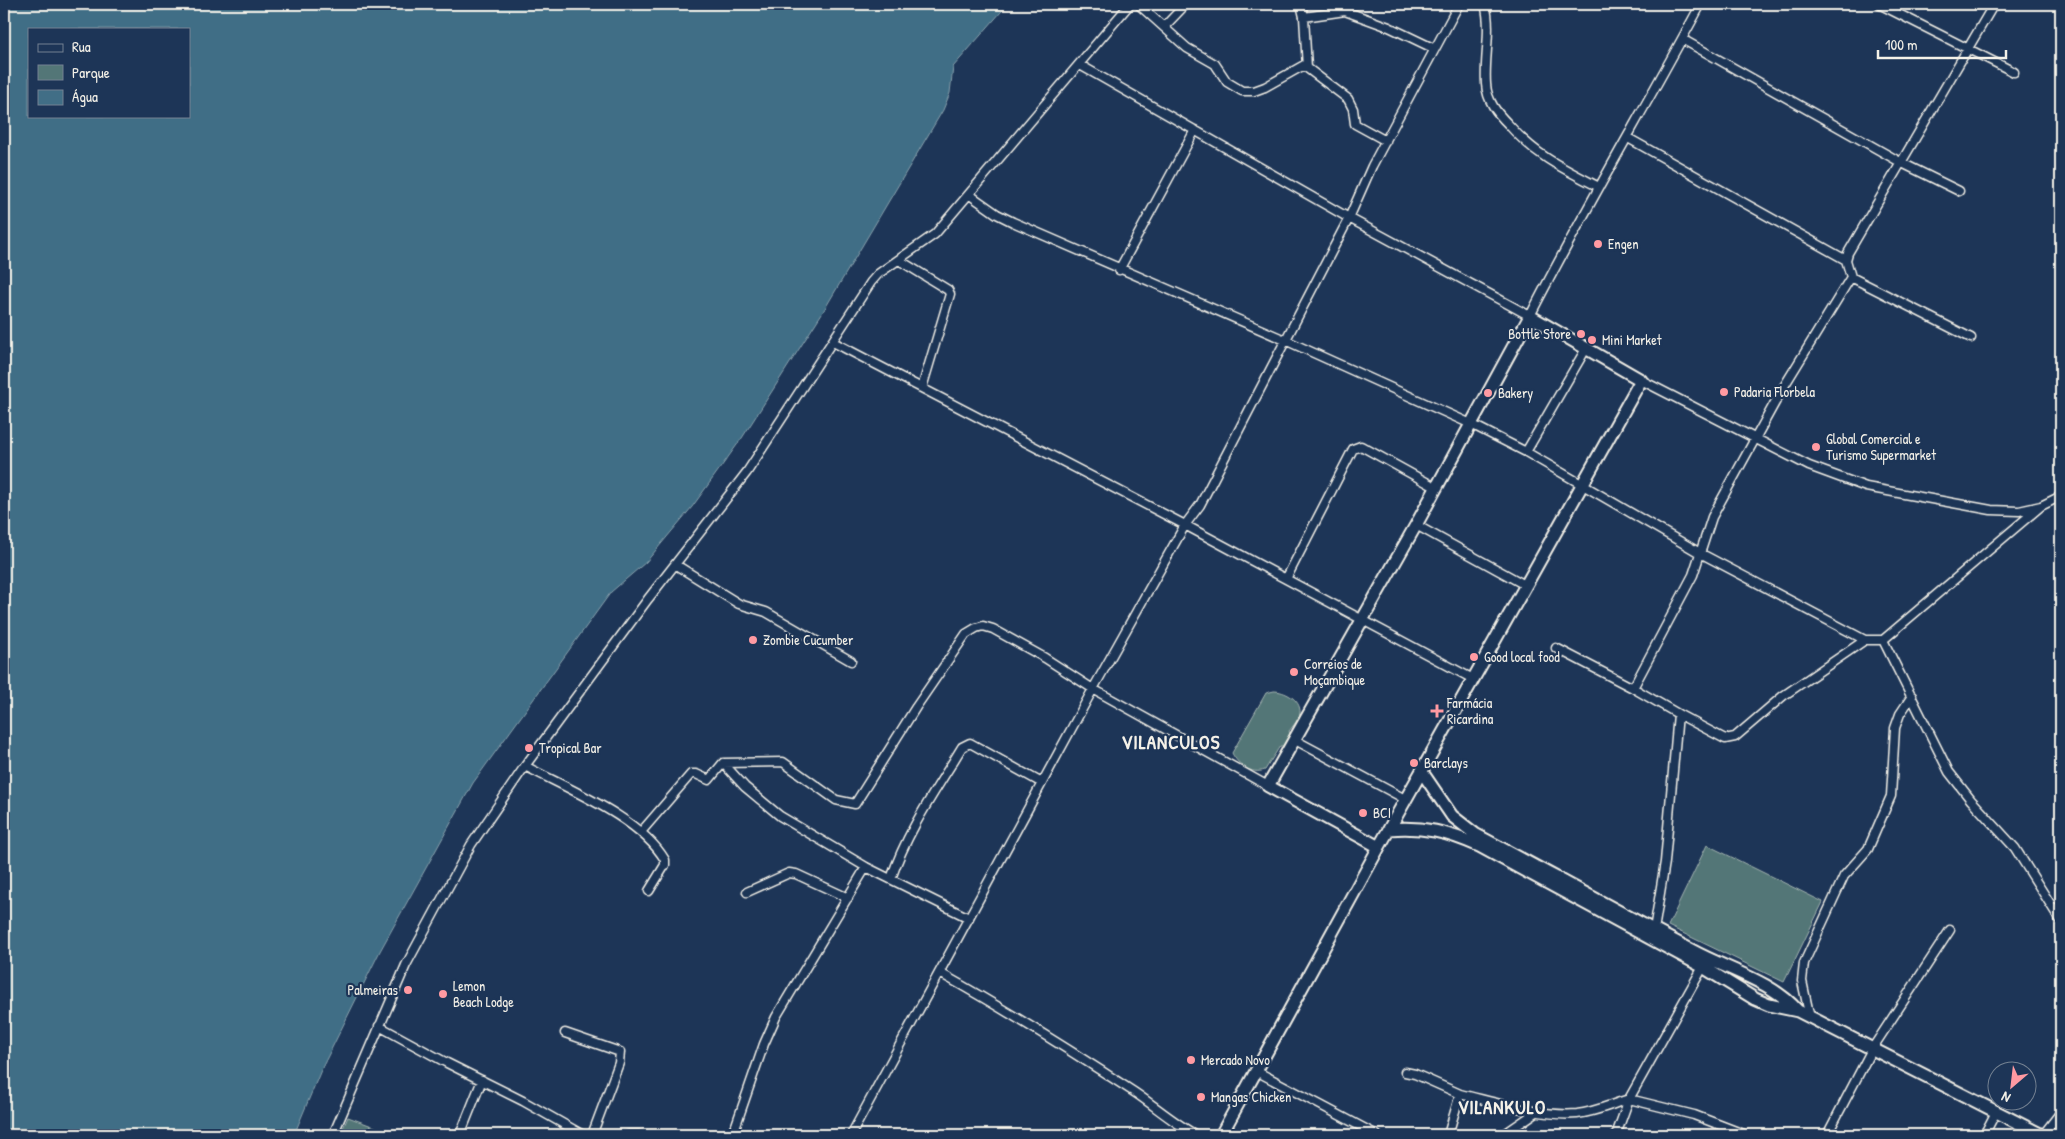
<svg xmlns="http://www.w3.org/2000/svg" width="2065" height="1139" viewBox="0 0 2065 1139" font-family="'Patrick Hand',sans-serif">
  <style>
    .green { fill: #537677; stroke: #a4b4b0 }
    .water { fill: #416e86; stroke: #89a2ad; fill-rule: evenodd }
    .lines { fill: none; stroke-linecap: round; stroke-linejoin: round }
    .street-casing { stroke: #f4f1e8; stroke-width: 11 }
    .secondary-casing { stroke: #f4f1e8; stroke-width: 15 }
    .street { stroke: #1d3557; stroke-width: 8 }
    .secondary { stroke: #1d3557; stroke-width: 11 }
    .poi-dot { fill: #ff9aa2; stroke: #1d3557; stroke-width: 2 }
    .labels { text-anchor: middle; stroke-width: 4.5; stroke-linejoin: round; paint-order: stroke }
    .poi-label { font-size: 14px; fill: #f4f1e8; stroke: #1d3557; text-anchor: start }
    .district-label { font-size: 19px; font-weight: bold; letter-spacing: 1px; fill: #f4f1e8; stroke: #1d3557 }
  </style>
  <rect width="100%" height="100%" fill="#1d3557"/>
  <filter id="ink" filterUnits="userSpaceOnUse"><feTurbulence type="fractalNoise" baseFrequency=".02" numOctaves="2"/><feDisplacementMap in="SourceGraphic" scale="10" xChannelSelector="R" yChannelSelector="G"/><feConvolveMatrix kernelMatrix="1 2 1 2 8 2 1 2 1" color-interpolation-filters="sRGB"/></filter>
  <g filter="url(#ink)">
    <!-- green -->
    <path class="green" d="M1274 691C1284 691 1301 699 1300 713 1299 719 1293 726 1289 731L1291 736 1284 746H1280L1265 770C1251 775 1238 765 1232 753L1266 693Z
      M1707 845 1823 902 1784 982 1668 926Z
      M348 1117 396 1135H340Z"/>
    <!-- water -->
    <path class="water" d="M4 4H1008L953 67 950 93 943 110 824 310 742 438 692 507 646 562 611 592 473 783 380 951 321 1070 294 1135H4ZM29 29H189V116H29Z"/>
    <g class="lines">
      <defs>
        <path id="street" d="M1138 4 1187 48 1215 64 1227 82 1242 91H1254L1265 87 1306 64
          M1301 4 1304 17 1307 68 1348 99 1353 109 1355 124 1386 141
          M1485 4C1492 30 1484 57 1486 84 1487 101 1497 113 1508 124 1536 156 1562 168 1599 187
          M1879 4 2014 72
          M1304 17 1345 11 1389 27 1435 49
          M1164 27 1186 4
          M1682 39 1902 163 1959 191
          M1080 65 1349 218 1530 316C1584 210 1645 108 1701 4
          M1628 138 1846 260
          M970 195 997 214 1013 222 1285 340 1471 424 1526 452 1700 553 1865 640H1883L2041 506
          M899 260 948 290 950 294 922 388
          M1119 270 1195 130
          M1851 277 1971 338
          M833 342 1185 525 1473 679
          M1641 380 1809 466 1866 487 1991 510 2019 511 2041 506 2061 496
          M1526 452 1587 347
          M1416 525 1525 585
          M676 565 739 604 766 612 851 661
          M1286 579 1353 449 1361 446 1437 488
          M1883 640 1949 772 1971 800 2015 848 2061 921
          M1556 648 1633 688 1678 714 1665 862 1654 930
          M1633 688 1693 575 1712 517 1783 388 1851 277 1846 260 1848 253 1994 4
          M1678 714 1725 739 1735 737 1783 696 1865 640
          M1295 740 1405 799
          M723 763 745 787 780 816 866 867 969 918
          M525 766C568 789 641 818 665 860V865L649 891
          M641 832 691 774H696L709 780 723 763 783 762 836 800 855 804 916 707 966 634 976 628 983 626 993 629 1045 658 1093 689 1268 786
          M891 879C907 831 936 790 962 747L970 743 1042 783
          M747 892 789 873 796 874 848 898
          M1703 967 1629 1099 1694 1115 1746 1135
          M940 973C1006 1010 1070 1050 1134 1092 1155 1106 1174 1123 1196 1135
          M1810 1018 1802 981 1804 963 1844 876 1868 849 1891 796 1895 728 1900 714 1912 696
          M379 1026 447 1063 523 1101 583 1135
          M565 1033 620 1052 619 1063 592 1135
          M1256 1071 1377 1135
          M1405 1072 1415 1074 1460 1094
          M333 1135 406 965 471 845 525 766 648 599 747 472 871 282 878 274 935 234 1130 4
          M460 1135 482 1080
          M628 1135H639
          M730 1135 736 1125 764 1044 776 1017 866 867
          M851 1135 1093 689 1185 525 1200 505 1349 218 1372 166 1459 4
          M1448 1135 1460 1094C1494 1102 1542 1117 1577 1114 1595 1112 1612 1104 1629 1099L1616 1135
          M1503 1135 1538 1111
          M1827 1135 1872 1049 1950 930
          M1984 1135 1996 1112
          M2043 1135 2061 1112"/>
        <path id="secondary" d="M1422 772 1452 816 1475 834C1548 873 1620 913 1693 951 1728 970 1772 981 1798 1011
          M1389 829C1423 826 1448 832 1479 846L1703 967 1755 999 1769 1005 1798 1011 2042 1135
          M1221 1135 1379 847 1641 380 1530 316 1416 525 1268 786 1379 847"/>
      </defs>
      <!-- street casing -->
      <use href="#street" class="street-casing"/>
      <!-- secondary casing -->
      <use href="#secondary" class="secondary-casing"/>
      <!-- street -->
      <use href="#street" class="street"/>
      <!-- secondary -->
      <use href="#secondary" class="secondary"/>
    </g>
  </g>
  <!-- markers -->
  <g class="poi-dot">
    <circle cx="1598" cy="244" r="5"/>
    <circle cx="1581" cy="334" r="5"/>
    <circle cx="1592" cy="340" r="5"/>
    <circle cx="1724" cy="392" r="5"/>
    <circle cx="1488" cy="393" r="5"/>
    <circle cx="1816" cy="447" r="5"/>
    <circle cx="753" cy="640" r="5"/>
    <circle cx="1474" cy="657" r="5"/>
    <circle cx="1294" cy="672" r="5"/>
    <path d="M1434.5 703.5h5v5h5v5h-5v5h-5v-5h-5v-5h5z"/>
    <circle cx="529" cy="748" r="5"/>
    <circle cx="1414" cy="763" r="5"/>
    <circle cx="1363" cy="813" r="5"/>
    <circle cx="408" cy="990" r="5"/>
    <circle cx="443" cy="994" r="5"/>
    <circle cx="1191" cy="1060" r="5"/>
    <circle cx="1201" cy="1097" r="5"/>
  </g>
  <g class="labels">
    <!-- poi labels -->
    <g class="poi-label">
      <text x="1608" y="249">Engen</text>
      <text x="1571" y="339" text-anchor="end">Bottle Store</text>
      <text x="1602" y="345">Mini Market</text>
      <text x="1734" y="397">Padaria Florbela</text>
      <text x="1498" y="398">Bakery</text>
      <text x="1826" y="444">Global Comercial e<tspan x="1826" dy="16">Turismo Supermarket</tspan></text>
      <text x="763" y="645">Zombie Cucumber</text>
      <text x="1484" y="662">Good local food</text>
      <text x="1304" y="669">Correios de<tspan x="1304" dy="16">Moçambique</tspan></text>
      <text x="1447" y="708">Farmácia<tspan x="1447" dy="16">Ricardina</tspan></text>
      <text x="539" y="753">Tropical Bar</text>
      <text x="1424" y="768">Barclays</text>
      <text x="1373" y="818">BCI</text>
      <text x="453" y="991">Lemon<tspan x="453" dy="16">Beach Lodge</tspan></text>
      <text x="398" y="995" text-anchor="end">Palmeiras</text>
      <text x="1201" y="1065">Mercado Novo</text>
      <text x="1211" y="1102">Mangas Chicken</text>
    </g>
    <!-- district labels -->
    <g class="district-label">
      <text x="1171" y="749">VILANCULOS</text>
      <text x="1502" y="1114">VILANKULO</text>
    </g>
  </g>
  <!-- margin -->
  <rect width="2065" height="1139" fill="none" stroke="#1d3557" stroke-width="20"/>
  <rect x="10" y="10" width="2045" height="1119" fill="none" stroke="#f4f1e8" stroke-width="2" filter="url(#ink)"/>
  <!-- legend -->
  <rect x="28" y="28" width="162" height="90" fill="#1d3557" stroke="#738091"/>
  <rect x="38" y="44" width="25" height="8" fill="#1d3557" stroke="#738091"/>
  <text x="72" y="52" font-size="15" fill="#f4f1e8">Rua</text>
  <rect x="38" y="65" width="25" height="15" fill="#537677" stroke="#738091"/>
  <text x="72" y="78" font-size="15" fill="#f4f1e8">Parque</text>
  <rect x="38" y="90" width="25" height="15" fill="#416e86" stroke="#738091"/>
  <text x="72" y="102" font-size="15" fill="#f4f1e8">Água</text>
  <!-- north arrow -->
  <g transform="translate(2012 1086) rotate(208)"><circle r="24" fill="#1d3557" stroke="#738091"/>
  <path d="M0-4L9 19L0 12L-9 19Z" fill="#ff9aa2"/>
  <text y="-8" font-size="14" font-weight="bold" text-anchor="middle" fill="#f4f1e8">N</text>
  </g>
  <!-- scale -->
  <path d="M1878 50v8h128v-8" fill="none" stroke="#f4f1e8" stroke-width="2.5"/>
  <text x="1885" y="50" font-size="15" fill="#f4f1e8" stroke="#1d3557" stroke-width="4" paint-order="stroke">100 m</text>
</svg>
